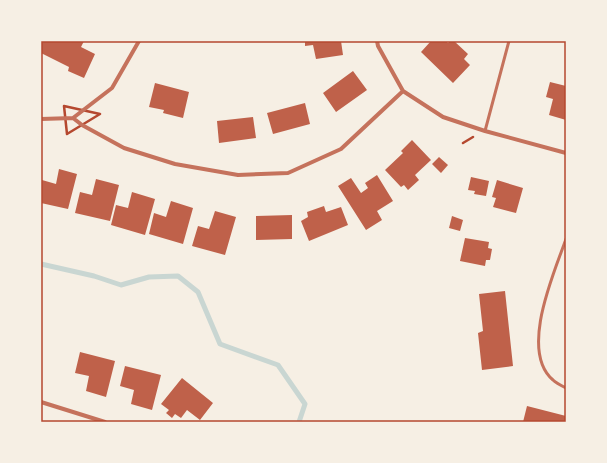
<svg xmlns="http://www.w3.org/2000/svg" width="607" height="463" viewBox="0 0 607 463" font-family="'DejaVu Sans',sans-serif">
  <style>
    .lines { fill: none; stroke-linecap: round; stroke-linejoin: round }
    .stream { stroke: #c9d6d2; stroke-width: 5 }
    .building { fill: #bf614a }
    .path { stroke: #b5482f; stroke-width: 2.5 }
    .service { stroke: #c5725c; stroke-width: 3 }
    .minor { stroke: #c5725c; stroke-width: 4 }
    .neatline { fill: none; stroke: #b5482f; stroke-width: 1.5 }
  </style>
  <rect width="100%" height="100%" fill="#f6efe4"/>
  <g class="lines">
    <!-- stream -->
    <path class="stream" d="M41 264 94 276 121 285 149 277 178 276 198 292 220 344 278 365 305 404 299 422"/>
  </g>
  <!-- building -->
  <path class="building" d="M41 41H84L81 47 95 54 84 78 68 71 69 67 41 53Z
    M305 41H341L343 55 316 59 313 45 305 46Z
    M431 41H446L448 43 450 41H454L468 54 464 59 470 65 453 83 421 52Z
    M353 71 367 90 336 112 323 93Z
    M550 82 566 86V120L549 115 553 99 546 97Z
    M155 83 189 92 183 118 163 113 164 110 149 107Z
    M305 103 310 124 273 134 267 113Z
    M253 117 256 138 219 143 217 121Z
    M412 140 431 160 415 175 419 180 408 190 404 185 401 187 385 170 403 153 401 151Z
    M439 157 448 165 441 173 432 164Z
    M59 169 77 174 68 209 41 203 42 180 56 184Z
    M377 175 393 201 377 211 382 220 366 230 338 186 351 178 361 193 368 188 365 183Z
    M471 177 489 181 486 196 474 194 475 191 468 190Z
    M96 179 119 185 110 221 75 213 80 192 92 195Z
    M497 180 523 188 516 213 493 207 496 198 492 197Z
    M132 192 155 199 145 235 111 225 116 205 128 208Z
    M171 201 193 208 183 244 149 234 154 213 166 217Z
    M324 206 326 212 341 207 348 225 309 241 301 221 308 217 307 212Z
    M215 211 236 217 225 255 192 246 198 226 209 229Z
    M292 215V239L256 240V216Z
    M452 216 463 220 460 231 449 228Z
    M465 238 489 242 488 248 492 249 490 260H486L485 266 460 261Z
    M505 291 513 366 482 370 478 333 483 331 479 294Z
    M80 352 115 361 106 397 86 391 89 376 75 373Z
    M125 366 161 375 152 410 131 404 134 390 120 386Z
    M182 378 213 403 200 420 187 410 181 418 175 414 172 418 166 413 169 410 161 404Z
    M527 406 566 416V422H523Z"/>
  <g class="lines">
    <!-- path -->
    <path class="path" d="M64 106 100 114 67 134Z
      M463 143 473 137"/>
    <!-- service -->
    <path class="service" d="M485 131 509 41
      M566 239C554 273 519 351 553 380 556 383 562 386 566 388"/>
    <!-- minor -->
    <path class="minor" d="M377 41 378 46 403 91 443 117 485 131 566 153
      M73 118 82 125 124 148 175 164 238 175 288 173 341 149 403 91
      M41 119 73 118 112 88 139 41
      M41 402 105 422"/>
  </g>
  <!-- border -->
  <rect width="607" height="463" fill="none" stroke="#f6efe4" stroke-width="84"/>
  <rect x="42" y="42" width="523" height="379" class="neatline"/>
</svg>
